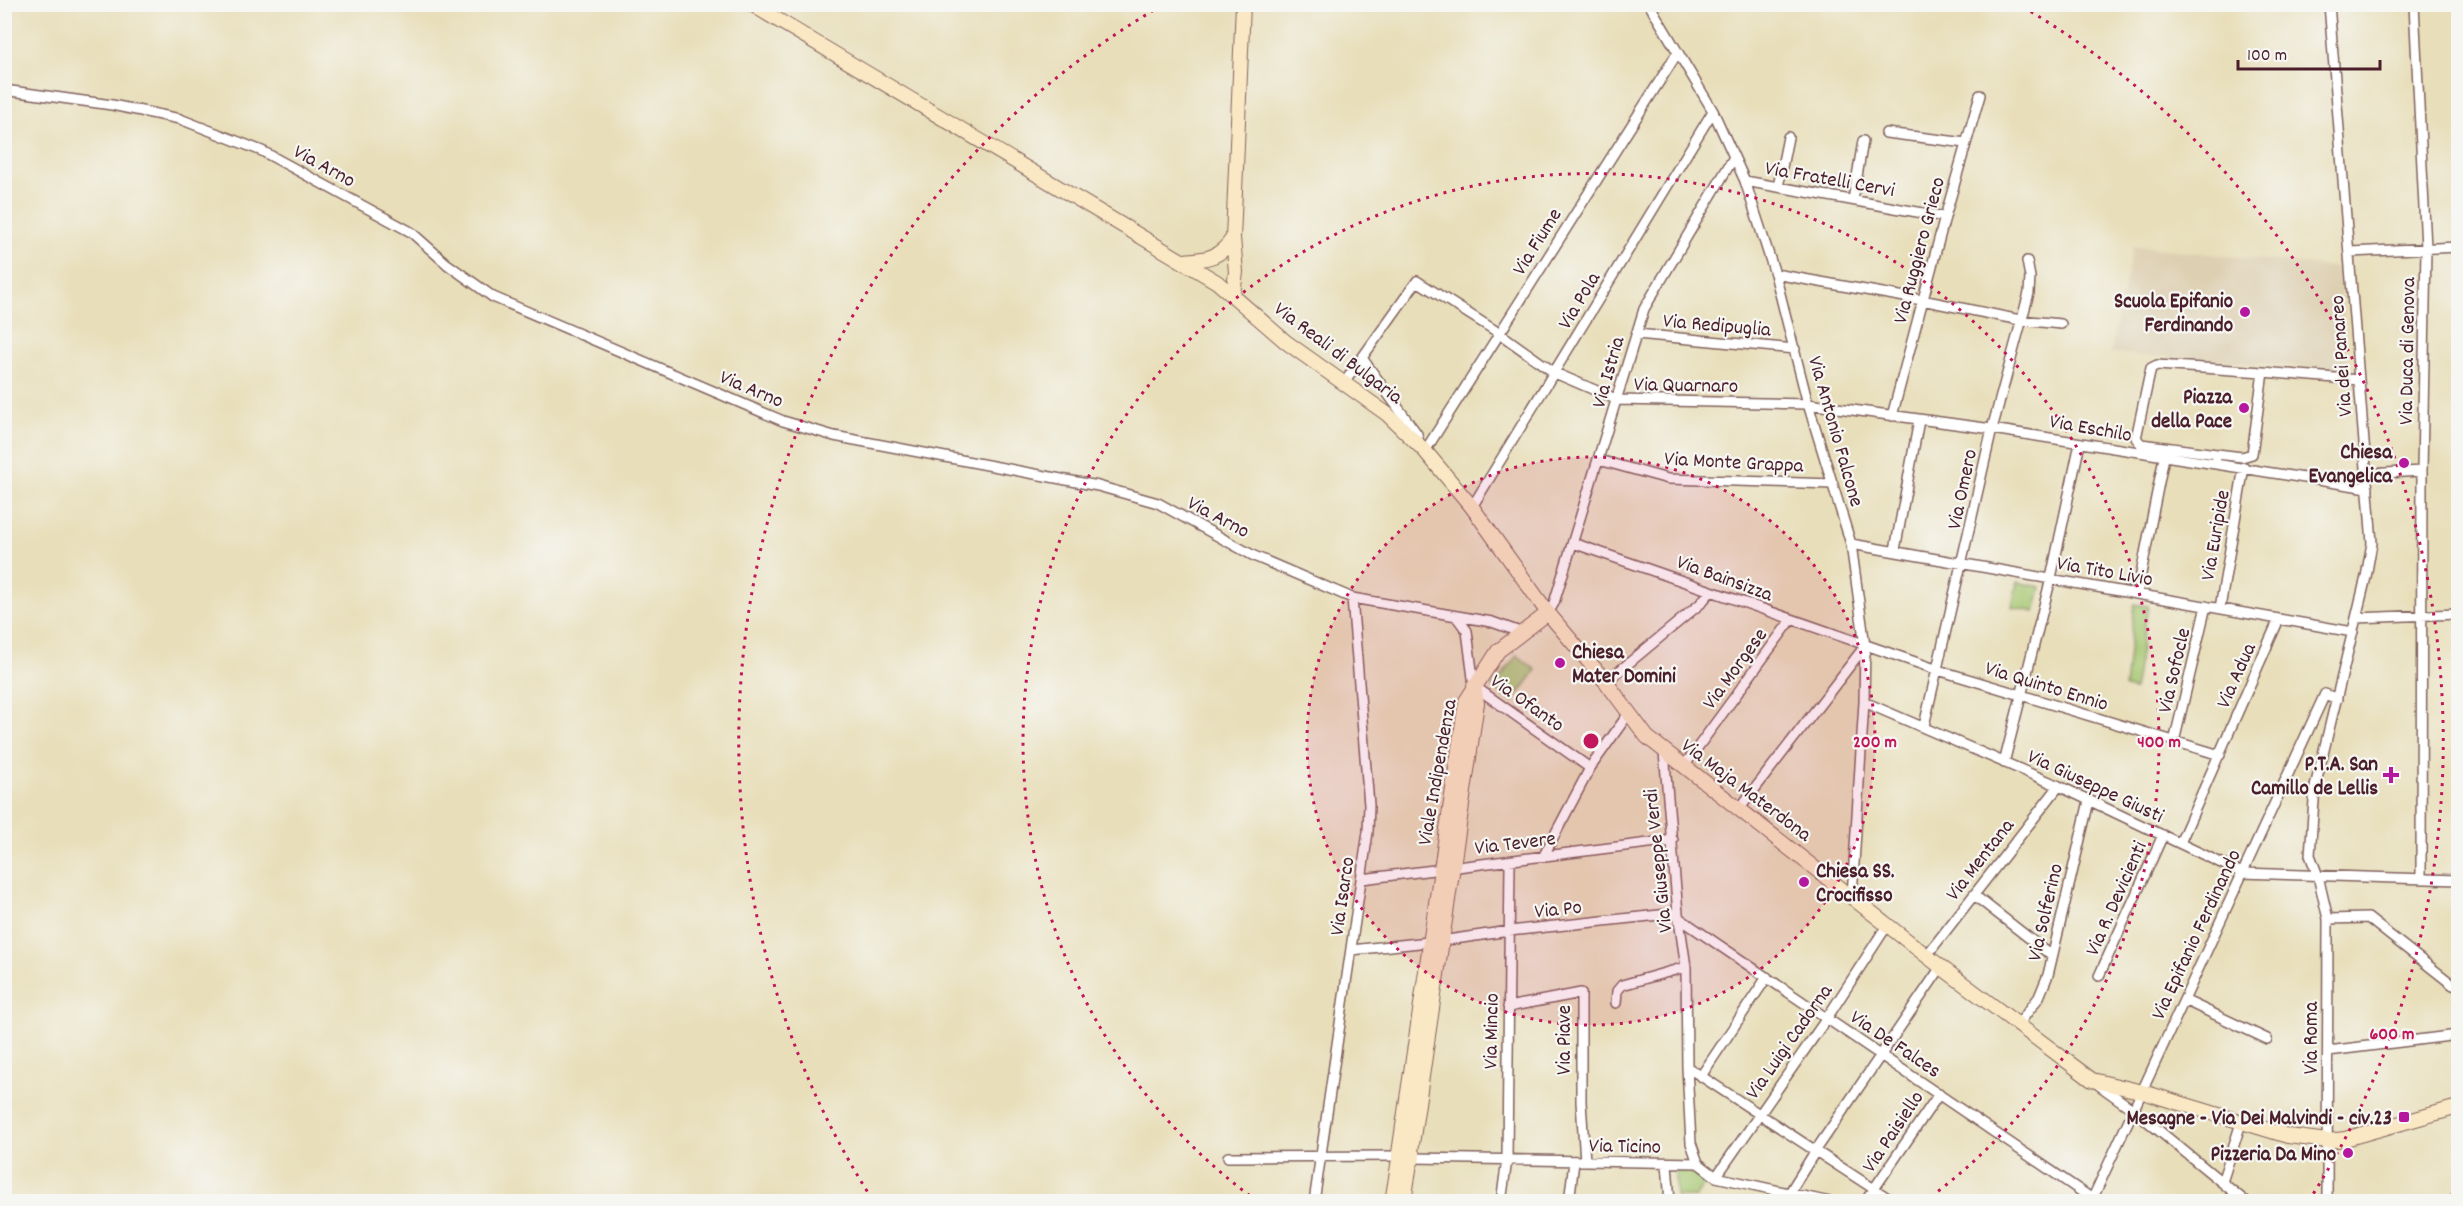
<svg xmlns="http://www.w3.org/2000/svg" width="2463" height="1206" viewBox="0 0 2463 1206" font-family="Dekko,sans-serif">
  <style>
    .built { fill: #ddcfb1 }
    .green { fill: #a6c66f; stroke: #78724d; stroke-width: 1.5 }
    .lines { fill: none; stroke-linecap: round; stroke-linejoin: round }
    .street-casing { stroke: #81625d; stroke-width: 12 }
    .secondary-casing { stroke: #81625d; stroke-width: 16 }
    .street { stroke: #fff; stroke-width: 9 }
    .secondary { stroke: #fae7c3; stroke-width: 14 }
    .ring { fill: none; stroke: #c2185b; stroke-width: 3; stroke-dasharray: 3 6 }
    .poi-dot { fill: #b5179e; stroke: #f6f6f2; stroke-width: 2 }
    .labels { text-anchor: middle; stroke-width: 4.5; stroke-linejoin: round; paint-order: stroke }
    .street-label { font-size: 21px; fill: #4a1f2b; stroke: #f6f6f2 }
    .poi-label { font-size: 21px; font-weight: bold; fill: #4a1f2b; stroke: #f6f6f2; text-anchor: end }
    .centre { fill: #c2185b; stroke: #f6f6f2; stroke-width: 3 }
    .ring-label { font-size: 18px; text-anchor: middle; font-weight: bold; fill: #c2185b; stroke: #f6f6f2; stroke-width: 4.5; stroke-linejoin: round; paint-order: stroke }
  </style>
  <rect width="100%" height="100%" fill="#f6f6f2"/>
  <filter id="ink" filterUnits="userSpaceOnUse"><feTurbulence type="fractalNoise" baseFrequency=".0167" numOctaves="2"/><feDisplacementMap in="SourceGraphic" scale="12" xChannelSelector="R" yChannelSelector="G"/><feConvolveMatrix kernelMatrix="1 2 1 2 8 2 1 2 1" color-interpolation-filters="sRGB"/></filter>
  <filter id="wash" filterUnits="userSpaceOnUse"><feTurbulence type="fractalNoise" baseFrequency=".008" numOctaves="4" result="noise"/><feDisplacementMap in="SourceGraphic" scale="24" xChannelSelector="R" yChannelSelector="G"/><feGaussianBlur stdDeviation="1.35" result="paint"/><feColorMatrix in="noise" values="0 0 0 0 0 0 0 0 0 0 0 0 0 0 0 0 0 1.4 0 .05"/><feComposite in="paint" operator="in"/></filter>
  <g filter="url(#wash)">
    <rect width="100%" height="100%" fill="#e8deb9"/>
    <!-- built -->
    <path class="built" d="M2133 246 2339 268 2348 370 2110 353Z"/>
    <!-- green -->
    <path class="green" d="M2017 582 2041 587 2035 612 2012 607Z
      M2134 604 2148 606 2134 690 2125 688Z
      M1517 655 1536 670 1513 702 1493 688Z
      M1681 1168H1693L1706 1178V1182L1695 1197H1676L1675 1174Z"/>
  </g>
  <g filter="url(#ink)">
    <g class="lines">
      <defs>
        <path id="street" d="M1649 4 1713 111 1745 181 1775 274 1808 404 1851 544 1865 646 1864 702 1852 896
          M2414 4 2426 248 2422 471 2421 879
          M4 90 112 105 180 119 262 151 411 232 447 264 493 297 783 421 834 436 1098 486 1158 503 1254 556 1352 598 1492 622 1520 632
          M1886 133 1966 143
          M1745 181 1945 217
          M1778 187 1788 137
          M1853 200 1863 141
          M2350 252 2458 247
          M1775 274 1922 300 2020 320 2061 324
          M1637 334 1795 349
          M1362 358 1417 434 1419 443
          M1344 383 1417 281 1499 333 1555 373 1618 400 1808 404 1992 429 2368 488
          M1892 416 1945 217 1980 95
          M1425 451 1678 52
          M2217 454 2141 444 2136 438 2151 368 2157 365 2263 372
          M2216 458 2217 454 2242 457 2252 454 2263 372 2359 380
          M1599 460 1668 479 1833 484
          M2367 474 2422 471
          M1472 507 1713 111
          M1573 543 1938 670 2220 755
          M1851 544 2353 632
          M1895 550 1919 420
          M2137 594 2164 457
          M2220 608 2244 467
          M1548 613 1554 603 1644 309 1734 157
          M1456 616 1467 631 1474 686 1590 768
          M2356 618 2458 614
          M1606 682 1700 604 1711 591
          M1864 702 2059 786 2242 873 2458 880
          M1924 726 1992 429 2029 293 2030 277 2027 261
          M2174 742 2206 606
          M1664 752 1678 913 1686 967 1687 1067 1691 1143 1698 1163
          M2004 763 2051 578 2080 443
          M1684 766 1791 620
          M1740 808 1865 646
          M2180 843 2279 619
          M1543 857 1590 768 1629 713
          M1362 879 1673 840
          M1974 895 2052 956
          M1679 918 2097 1202
          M2328 919 2368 918 2453 985
          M1441 941 1509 931 1678 913
          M1351 950 1429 942
          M1927 955 2059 786
          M2099 976 2163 835
          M2184 1000 2267 1039
          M1616 1003 1617 991 1622 985 1686 967
          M1508 1007 1581 993V1102L1585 1161
          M2018 1025 2039 997 2048 975 2089 801
          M2328 1051 2458 1035
          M1687 1067 1894 1202
          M1701 1076 1767 977
          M2096 1083 2135 1111 2246 1202
          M1228 1157 1398 1156
          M1413 1158 1698 1163 1716 1177 1830 1202
          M1667 1164 1670 1202
          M1716 1177 1827 1018 1888 924
          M2222 1182 2241 1123
          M1790 1192 1816 1150 1941 967
          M1314 1202 1368 832 1369 805 1352 598
          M1501 1202 1507 1160 1510 861
          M1569 1202 1574 1162
          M1865 1202 1939 1094
          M2091 1202 2325 694 2337 699
          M2327 1202 2328 919 2318 876 2310 855 2315 787 2366 577 2372 543 2329 4"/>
        <path id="secondary" d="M751 4 1217 282 1286 342 1387 414 1425 451 1472 507 1548 613 1606 682 1647 737 1941 967 2092 1080 2143 1092 2288 1136 2328 1141 2345 1139 2458 1107
          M1183 261C1207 259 1219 259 1233 238
          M1233 294 1236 272 1233 238 1243 4
          M1399 1157a7 7 0 1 1 14 0a7 7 0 1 1-14 0Z
          M1411 1151 1477 703 1474 686
          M1399 1153 1466 701 1498 651 1548 613
          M1392 1202 1399 1159
          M1404 1202 1410 1163
          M2456 1202 2458 1197"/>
      </defs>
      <!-- street casing -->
      <use href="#street" class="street-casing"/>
      <!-- secondary casing -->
      <use href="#secondary" class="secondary-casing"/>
      <!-- street -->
      <use href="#street" class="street"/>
      <!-- secondary -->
      <use href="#secondary" class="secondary"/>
    </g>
  </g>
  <!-- distance rings -->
  <circle cx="1591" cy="741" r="284" fill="#c2185b" fill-opacity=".12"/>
  <g class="ring">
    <circle cx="1591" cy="741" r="284"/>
    <path d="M1257 1201A568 568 0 1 1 1925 1201"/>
    <path d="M872 1199A852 852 0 0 1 1159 7M2023 7A852 852 0 0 1 2310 1199"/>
  </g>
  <!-- markers -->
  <g class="poi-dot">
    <circle cx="2245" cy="312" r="6"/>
    <circle cx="2244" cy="408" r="6"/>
    <circle cx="2404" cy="463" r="6"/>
    <circle cx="1560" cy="663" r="6"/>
    <path d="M2388 766h6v6h6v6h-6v6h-6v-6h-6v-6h6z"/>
    <circle cx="1804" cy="882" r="6"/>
    <rect x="2398" y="1111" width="12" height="12" rx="3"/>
    <circle cx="2348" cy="1153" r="6"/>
  </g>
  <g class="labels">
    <!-- street labels -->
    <g class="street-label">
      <text transform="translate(325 165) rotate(29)" y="7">Via Arno</text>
      <text transform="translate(1830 178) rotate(10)" y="7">Via Fratelli Cervi</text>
      <text transform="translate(1536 241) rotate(-58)" y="7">Via Fiume</text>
      <text transform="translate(1918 250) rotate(-75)" y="7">Via Ruggiero Grieco</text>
      <text transform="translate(1578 300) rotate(-59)" y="7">Via Pola</text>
      <text transform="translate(1717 324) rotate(5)" y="7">Via Redipuglia</text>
      <text transform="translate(2406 351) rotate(-89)" y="7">Via Duca di Genova</text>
      <text transform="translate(1339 352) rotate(37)" y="7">Via Reali di Bulgaria</text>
      <text transform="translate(2340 356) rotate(-94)" y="7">Via dei Panareo</text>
      <text transform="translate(1607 372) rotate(-74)" y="7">Via Istria</text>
      <text transform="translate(1686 384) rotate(1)" y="7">Via Quarnaro</text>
      <text transform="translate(752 388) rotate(23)" y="7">Via Arno</text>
      <text transform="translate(2091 427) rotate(10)" y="7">Via Eschilo</text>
      <text transform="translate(1837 431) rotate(74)" y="7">Via Antonio Falcone</text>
      <text transform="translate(1734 461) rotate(3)" y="7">Via Monte Grappa</text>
      <text transform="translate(1961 489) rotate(-78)" y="7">Via Omero</text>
      <text transform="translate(1219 516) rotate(28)" y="7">Via Arno</text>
      <text transform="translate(2214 535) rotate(-80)" y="7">Via Euripide</text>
      <text transform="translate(2105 570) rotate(10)" y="7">Via Tito Livio</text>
      <text transform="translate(1725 577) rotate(20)" y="7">Via Bainsizza</text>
      <text transform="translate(1734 668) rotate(-54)" y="7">Via Morgese</text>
      <text transform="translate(2173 670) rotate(-77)" y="7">Via Sofocle</text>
      <text transform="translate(2235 675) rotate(-66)" y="7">Via Adua</text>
      <text transform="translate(2047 685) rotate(17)" y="7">Via Quinto Ennio</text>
      <text transform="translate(1528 702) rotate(35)" y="7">Via Ofanto</text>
      <text transform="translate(1436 772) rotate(-80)" y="7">Viale Indipendenza</text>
      <text transform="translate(2096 785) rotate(25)" y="7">Via Giuseppe Giusti</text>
      <text transform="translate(1747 789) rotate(37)" y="7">Via Maja Materdona</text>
      <text transform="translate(1515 842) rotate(-7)" y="7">Via Tevere</text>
      <text transform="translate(1979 859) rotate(-52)" y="7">Via Mentana</text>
      <text transform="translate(1657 861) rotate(-96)" y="7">Via Giuseppe Verdi</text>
      <text transform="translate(1341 896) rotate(-82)" y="7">Via Isarco</text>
      <text transform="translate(2115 898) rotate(-66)" y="7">Via R. Devicienti</text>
      <text transform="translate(1558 908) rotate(-6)" y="7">Via Po</text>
      <text transform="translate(2044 912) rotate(-77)" y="7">Via Solferino</text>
      <text transform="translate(2195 934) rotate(-65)" y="7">Via Epifanio Ferdinando</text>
      <text transform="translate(1490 1031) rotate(-89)" y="7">Via Mincio</text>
      <text transform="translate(2310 1038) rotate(-90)" y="7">Via Roma</text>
      <text transform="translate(1563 1040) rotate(-90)" y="7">Via Piave</text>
      <text transform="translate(1788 1041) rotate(-55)" y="7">Via Luigi Cadorna</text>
      <text transform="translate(1896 1043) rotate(34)" y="7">Via De Falces</text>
      <text transform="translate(1892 1131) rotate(-56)" y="7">Via Paisiello</text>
      <text transform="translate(1625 1145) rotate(1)" y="7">Via Ticino</text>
    </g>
    <!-- poi labels -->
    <g class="poi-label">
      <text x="2233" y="307">Scuola Epifanio<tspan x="2233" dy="24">Ferdinando</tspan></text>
      <text x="2232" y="403">Piazza<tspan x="2232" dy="24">della Pace</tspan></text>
      <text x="2392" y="458">Chiesa<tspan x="2392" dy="24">Evangelica</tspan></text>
      <text x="1572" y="658" text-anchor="start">Chiesa<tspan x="1572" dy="24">Mater Domini</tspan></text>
      <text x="2378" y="770">P.T.A. San<tspan x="2378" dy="24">Camillo de Lellis</tspan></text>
      <text x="1816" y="877" text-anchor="start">Chiesa SS.<tspan x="1816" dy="24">Crocifisso</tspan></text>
      <text x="2392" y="1124">Mesagne - Via Dei Malvindi - civ.23</text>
      <text x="2336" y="1160">Pizzeria Da Mino</text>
    </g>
  </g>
  <circle cx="1591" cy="741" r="9" class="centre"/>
  <g class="ring-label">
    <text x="1875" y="747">200 m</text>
    <text x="2159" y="747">400 m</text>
    <text x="2392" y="1039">600 m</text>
  </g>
  <!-- margin -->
  <rect width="2463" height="1206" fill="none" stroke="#f6f6f2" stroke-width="24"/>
  <!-- scale -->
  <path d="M2238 60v9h142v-9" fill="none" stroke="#4a1f2b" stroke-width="3"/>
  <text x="2247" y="60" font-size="18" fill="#4a1f2b" stroke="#f6f6f2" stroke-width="4.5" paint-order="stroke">100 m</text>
</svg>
